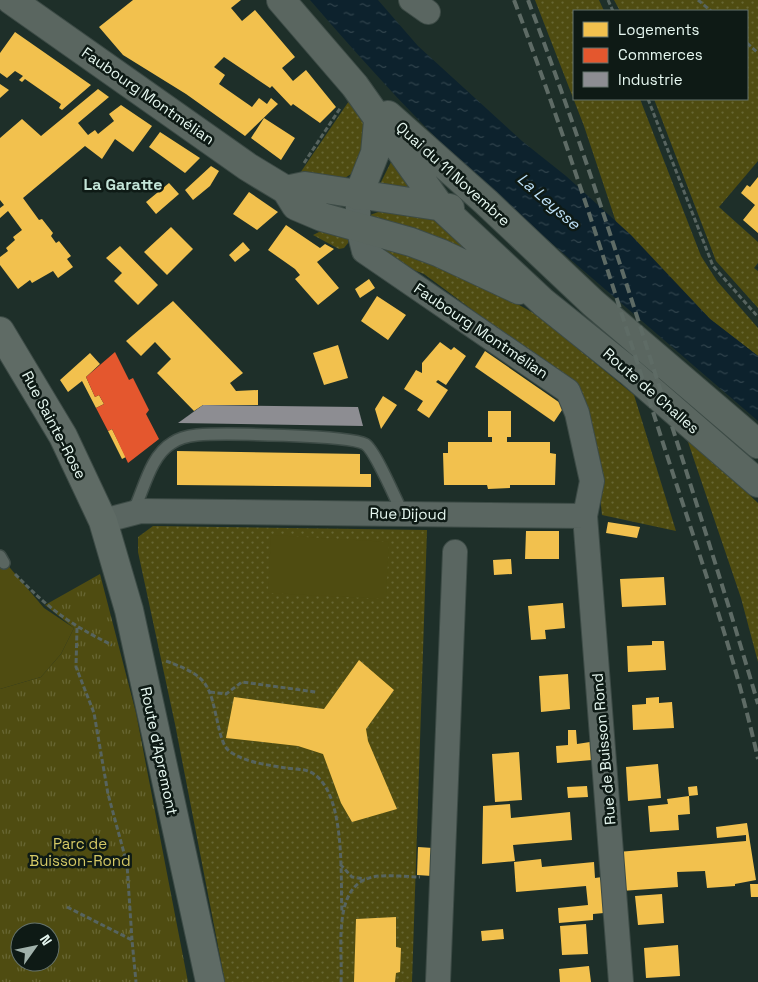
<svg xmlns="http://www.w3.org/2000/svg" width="758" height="982" viewBox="0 0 758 982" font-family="'Space Grotesk',sans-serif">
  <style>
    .grass { fill: url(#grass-dots) }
    .park { fill: url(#park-tufts); fill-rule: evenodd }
    .pitch { fill: #4f4c11 }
    .water { fill: url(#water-ripples) }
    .homes { fill: #f2c14e }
    .shops { fill: #e4572e }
    .industry { fill: #8d8d92 }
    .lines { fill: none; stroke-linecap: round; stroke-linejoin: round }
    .lane-casing { stroke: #3d4b46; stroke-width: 14 }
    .street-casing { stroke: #3d4b46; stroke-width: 26 }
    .secondary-casing { stroke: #3d4b46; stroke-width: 30 }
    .primary-casing { stroke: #3d4b46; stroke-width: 30 }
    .path { stroke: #57645f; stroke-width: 3; stroke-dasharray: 5 2.5; stroke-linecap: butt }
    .lane { stroke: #5a6661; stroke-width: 11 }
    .street { stroke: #5a6661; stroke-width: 24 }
    .secondary { stroke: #5f6b65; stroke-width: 28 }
    .primary { stroke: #5a6660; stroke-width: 28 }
    .rail { stroke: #5e6b65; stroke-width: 4; stroke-dasharray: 10 5; stroke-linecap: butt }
    .labels { text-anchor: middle; stroke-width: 5; stroke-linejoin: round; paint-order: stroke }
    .street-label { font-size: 15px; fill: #e7f8f1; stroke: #0e1a15 }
    .park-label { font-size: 15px; fill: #d5c965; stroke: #0e1a15 }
    .neighbourhood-label { font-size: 16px; font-weight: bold; fill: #c4e5d8; stroke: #0e1a15 }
    .water-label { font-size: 16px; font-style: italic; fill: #bfe2f9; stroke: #0e1a15 }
  </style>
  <defs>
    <pattern id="grass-dots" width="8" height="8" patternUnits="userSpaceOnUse" patternTransform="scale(1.25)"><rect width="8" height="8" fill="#4f4c11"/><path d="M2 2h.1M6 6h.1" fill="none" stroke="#686734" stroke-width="1.8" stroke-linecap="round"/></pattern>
    <pattern id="park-tufts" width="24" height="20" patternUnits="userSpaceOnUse" patternTransform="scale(1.25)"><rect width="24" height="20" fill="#4f4c11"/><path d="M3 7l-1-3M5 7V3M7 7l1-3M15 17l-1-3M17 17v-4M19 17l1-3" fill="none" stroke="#686734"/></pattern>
    <pattern id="water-ripples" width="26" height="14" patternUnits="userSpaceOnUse" patternTransform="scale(1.25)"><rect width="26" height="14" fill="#0d222d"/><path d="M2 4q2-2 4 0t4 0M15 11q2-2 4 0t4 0" fill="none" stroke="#30434c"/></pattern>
  </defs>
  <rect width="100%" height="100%" fill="#1e2f29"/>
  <!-- grass -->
  <path class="grass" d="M535 0H599L604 11H574V99H640L701 256 717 281 758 328V356L710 319 616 222 584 126Z
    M614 0H758V161L719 207 758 242V263L754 268 758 271V308L716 261 654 99H747V11H620Z
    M351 98 372 134 356 171 343 179H296Z
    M393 158 414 190 378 188Z
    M423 209 495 267 371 219 370 215 381 211Z
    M325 229 349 234 348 243 344 248 339 249 313 235Z
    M377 245 426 260 485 286 537 315 634 395 676 531 602 515 596 456 587 414 525 349 424 274 398 264 378 250Z
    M686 436 758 503V662L741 598Z
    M153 526 427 530 412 982H225L175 724 138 552V537Z"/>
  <!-- park -->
  <path class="park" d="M100 574 136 713 188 982H0V689L41 677 61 654 74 628 45 605ZM20 932H50V962H20Z"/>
  <!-- pitch -->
  <path class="pitch" d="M271 535 389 542 386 599 268 593Z
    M0 556 44 608 74 628 61 654 41 677 0 689Z"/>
  <!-- water -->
  <path class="water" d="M310 0H378L418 46 522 141 566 176 631 235 710 319 758 356V421L491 191C426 131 368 67 310 0Z"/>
  <!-- homes -->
  <path class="homes" d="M133 0H241L231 8 242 21 255 10 295 57 282 68 293 81 306 70 336 107 320 123 293 104 291 106 272 86 270 88 224 57 214 67 225 75 219 84 252 107 259 98 267 104 271 98 278 104 245 136 186 94 123 55 99 27Z
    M15 32 48 55 91 85 62 110 59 108 61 104 25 79 22 82 19 80 23 76 15 71 7 78 0 73V53Z
    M0 84 9 90 0 98Z
    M98 89 109 97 78 123 88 135 95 130 98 134 114 121 109 114 121 105 152 126 133 152 115 139 102 159 85 146 23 198 39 220 42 219 53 233 51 236 56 243 59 241 71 256 67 259 73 267 58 278 53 271 32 283 30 280 18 289 0 265V257L8 251 6 248 15 240 13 237 22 230 8 211 0 218V208L4 205 0 200V138L22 119 41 136Z
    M264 118 295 138 281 160 251 138Z
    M160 132 200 158 185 173 149 147Z
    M211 166 219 171 210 186 193 200 185 190Z
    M758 177V233L743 220 755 205 741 193 747 185 750 187Z
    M169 183 179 194 156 214 146 202Z
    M249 192 278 212 257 230 233 214Z
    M286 225 320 248 325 244 334 249 317 262 339 288 318 305 295 279 300 275 295 269 268 250Z
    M171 227 193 249 167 275 144 252Z
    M243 242 250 250 235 262 229 255Z
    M120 246 158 285 138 305 114 281 122 273 106 258Z
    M369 279 375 288 360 298 355 289Z
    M377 296 406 315 388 340 361 321Z
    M173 301 243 373 230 383 236 391 258 390V405H203L194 411 157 373 171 359 155 342 141 356 126 341Z
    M440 342 451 350 454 347 466 356 446 385 438 380 436 382 448 390 429 418 417 410 423 401 404 389 416 370 422 373V363Z
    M338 345 348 378 324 385 313 353Z
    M485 351 563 405 564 407 554 422 475 367Z
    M90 353 100 364 86 377 95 397 99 395 104 404 96 408 82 381 68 392 60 380Z
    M383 396 397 405 381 429 375 409Z
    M488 411H511V437H507V442H550V453L556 454 555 485H510V488L488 489 487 485H444L443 453H448V442H492V437H488Z
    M112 429 126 457 122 459 108 431Z
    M177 451 360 454V474H371V487L177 485Z
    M608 522 640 527 637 538 606 533Z
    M526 531H559V559H525Z
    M511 559 512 574 494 575 493 560Z
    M664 577 666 605 622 607 620 579Z
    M563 603 565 628 545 630 546 639 531 640 528 606Z
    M652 641H664L666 670 628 672 627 646 652 645Z
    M359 660 394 690 366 729 368 741 397 809 352 822 341 803 323 754 298 746 226 738 234 697 324 709Z
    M568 674 570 709 541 712 539 676Z
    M659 697V703L672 702 674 728 633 730 632 705 646 704V698Z
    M568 730H576L577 744 590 742 592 760 557 763 556 746 568 745Z
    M519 752 522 800 495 802 492 754Z
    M658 764 661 798 628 801 626 767Z
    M587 786 588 797 568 798 567 787Z
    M697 786 698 795 689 796 688 787Z
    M689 796 690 814 678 815 679 830 650 832 648 806 668 804 667 799Z
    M510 804 511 818 570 812 572 840 513 845 515 861 482 864 483 806Z
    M747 823 756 880 735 884V886L707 888 705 871 677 872 678 887 621 891 618 852 746 841V835L717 838 716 827Z
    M418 847 433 848 432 876 417 875Z
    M541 859 542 867 594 862 595 878 602 877 604 913 593 914V920L559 923 558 908 588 905 586 886 516 892 514 862Z
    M750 884H758V897H751Z
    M662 894 664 923 638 925 635 896Z
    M396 917V947L401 948 400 972 396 973 395 982H354L356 919Z
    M586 924 588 954 562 955 560 926Z
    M503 929 504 939 482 941 481 931Z
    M678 945 680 976 646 978 644 948Z
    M589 966 591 982H560L559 969Z"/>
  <!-- shops -->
  <path class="shops" d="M115 352 129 380 133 378 149 410 146 414 159 439 128 463 112 429 108 431 96 408 104 404 99 395 95 397 86 377Z"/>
  <!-- industry -->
  <path class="industry" d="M203 405 358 407 363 426 178 423Z"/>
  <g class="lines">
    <defs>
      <path id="lane" d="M133 512C144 490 150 456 172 443 179 438 188 436 197 435 221 433 349 435 365 444 375 450 396 500 403 514
        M0 556 4 563"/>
      <path id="street" d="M411 0 428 12
        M358 196V227L364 251 568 391 577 413 592 481 585 516 621 982
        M103 521 141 511 585 516
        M438 982 455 552"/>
      <path id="secondary" d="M0 331 63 436 103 521 129 610 210 982"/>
      <path id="primary" d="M11 0 248 167 286 190 296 206 322 217 411 242 440 253 519 290
        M281 0 355 86 439 205 543 302 629 371 758 483
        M388 115 486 202 593 303 758 444
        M286 190 305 186 450 208
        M358 196 375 153 378 121"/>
    </defs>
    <!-- lane casing -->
    <use href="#lane" class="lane-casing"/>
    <!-- street casing -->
    <use href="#street" class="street-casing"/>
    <!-- secondary casing -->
    <use href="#secondary" class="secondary-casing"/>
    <!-- primary casing -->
    <use href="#primary" class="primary-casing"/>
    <!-- path -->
    <path class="path" d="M608 0 613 11
      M698 0 711 11
      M747 43 758 53
      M648 99 713 266 758 317
      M304 163 341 107
      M15 574C48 608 69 624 112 645
      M77 628 76 667 94 713 108 794 127 864 132 940
      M166 661C210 677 209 684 219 729 221 736 223 745 228 750 242 762 268 765 286 768 293 769 302 769 308 771 347 786 340 878 342 912
      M210 692 226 694 242 682 316 692
      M340 864 352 877 365 879
      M67 907 132 940 136 982
      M341 982C343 950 331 885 373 877 387 874 405 877 420 877"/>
    <!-- lane -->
    <use href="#lane" class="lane"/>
    <!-- street -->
    <use href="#street" class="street"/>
    <!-- secondary -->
    <use href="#secondary" class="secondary"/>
    <!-- primary -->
    <use href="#primary" class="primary"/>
    <!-- rail -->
    <path class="rail" d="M514 0C569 145 615 293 662 440 696 546 734 651 758 759
      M528 0C578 132 621 266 664 401 696 502 728 602 758 704"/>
  </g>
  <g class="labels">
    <!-- street labels -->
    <g class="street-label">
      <text transform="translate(148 96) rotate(35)" y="5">Faubourg Montmélian</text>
      <text transform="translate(453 174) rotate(42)" y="5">Quai du 11 Novembre</text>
      <text transform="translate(481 331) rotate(34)" y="5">Faubourg Montmélian</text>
      <text transform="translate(651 391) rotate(41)" y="5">Route de Challes</text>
      <text transform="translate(54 425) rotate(62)" y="5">Rue Sainte-Rose</text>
      <text transform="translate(408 514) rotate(1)" y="5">Rue Dijoud</text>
      <text transform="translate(604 749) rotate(-95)" y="5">Rue de Buisson Rond</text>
      <text transform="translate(159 751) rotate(78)" y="5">Route d'Apremont</text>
    </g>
    <!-- park labels -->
    <g class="park-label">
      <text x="80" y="849">Parc de<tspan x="80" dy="17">Buisson-Rond</tspan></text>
    </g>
    <!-- neighbourhood labels -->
    <g class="neighbourhood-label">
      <text x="123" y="190">La Garatte</text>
    </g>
    <!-- water labels -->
    <g class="water-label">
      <text transform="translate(549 201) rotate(41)" y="6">La Leysse</text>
    </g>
  </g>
  <!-- legend -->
  <rect x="573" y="10" width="175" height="90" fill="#0e1a15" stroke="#65736d"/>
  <rect x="583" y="22" width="25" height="15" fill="#f2c14e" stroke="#65736d"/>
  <text x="618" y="35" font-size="15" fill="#e7f8f1">Logements</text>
  <rect x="583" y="48" width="25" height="15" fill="#e4572e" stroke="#65736d"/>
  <text x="618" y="60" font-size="15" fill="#e7f8f1">Commerces</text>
  <rect x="583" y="72" width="25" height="15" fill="#8d8d92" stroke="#65736d"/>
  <text x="618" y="85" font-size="15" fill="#e7f8f1">Industrie</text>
  <!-- north arrow -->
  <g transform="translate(35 947) rotate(57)"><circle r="24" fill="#0e1a15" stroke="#65736d"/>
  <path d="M0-4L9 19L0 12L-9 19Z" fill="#a1b2ab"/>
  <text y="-8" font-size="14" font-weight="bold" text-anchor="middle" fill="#e7f8f1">N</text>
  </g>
</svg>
